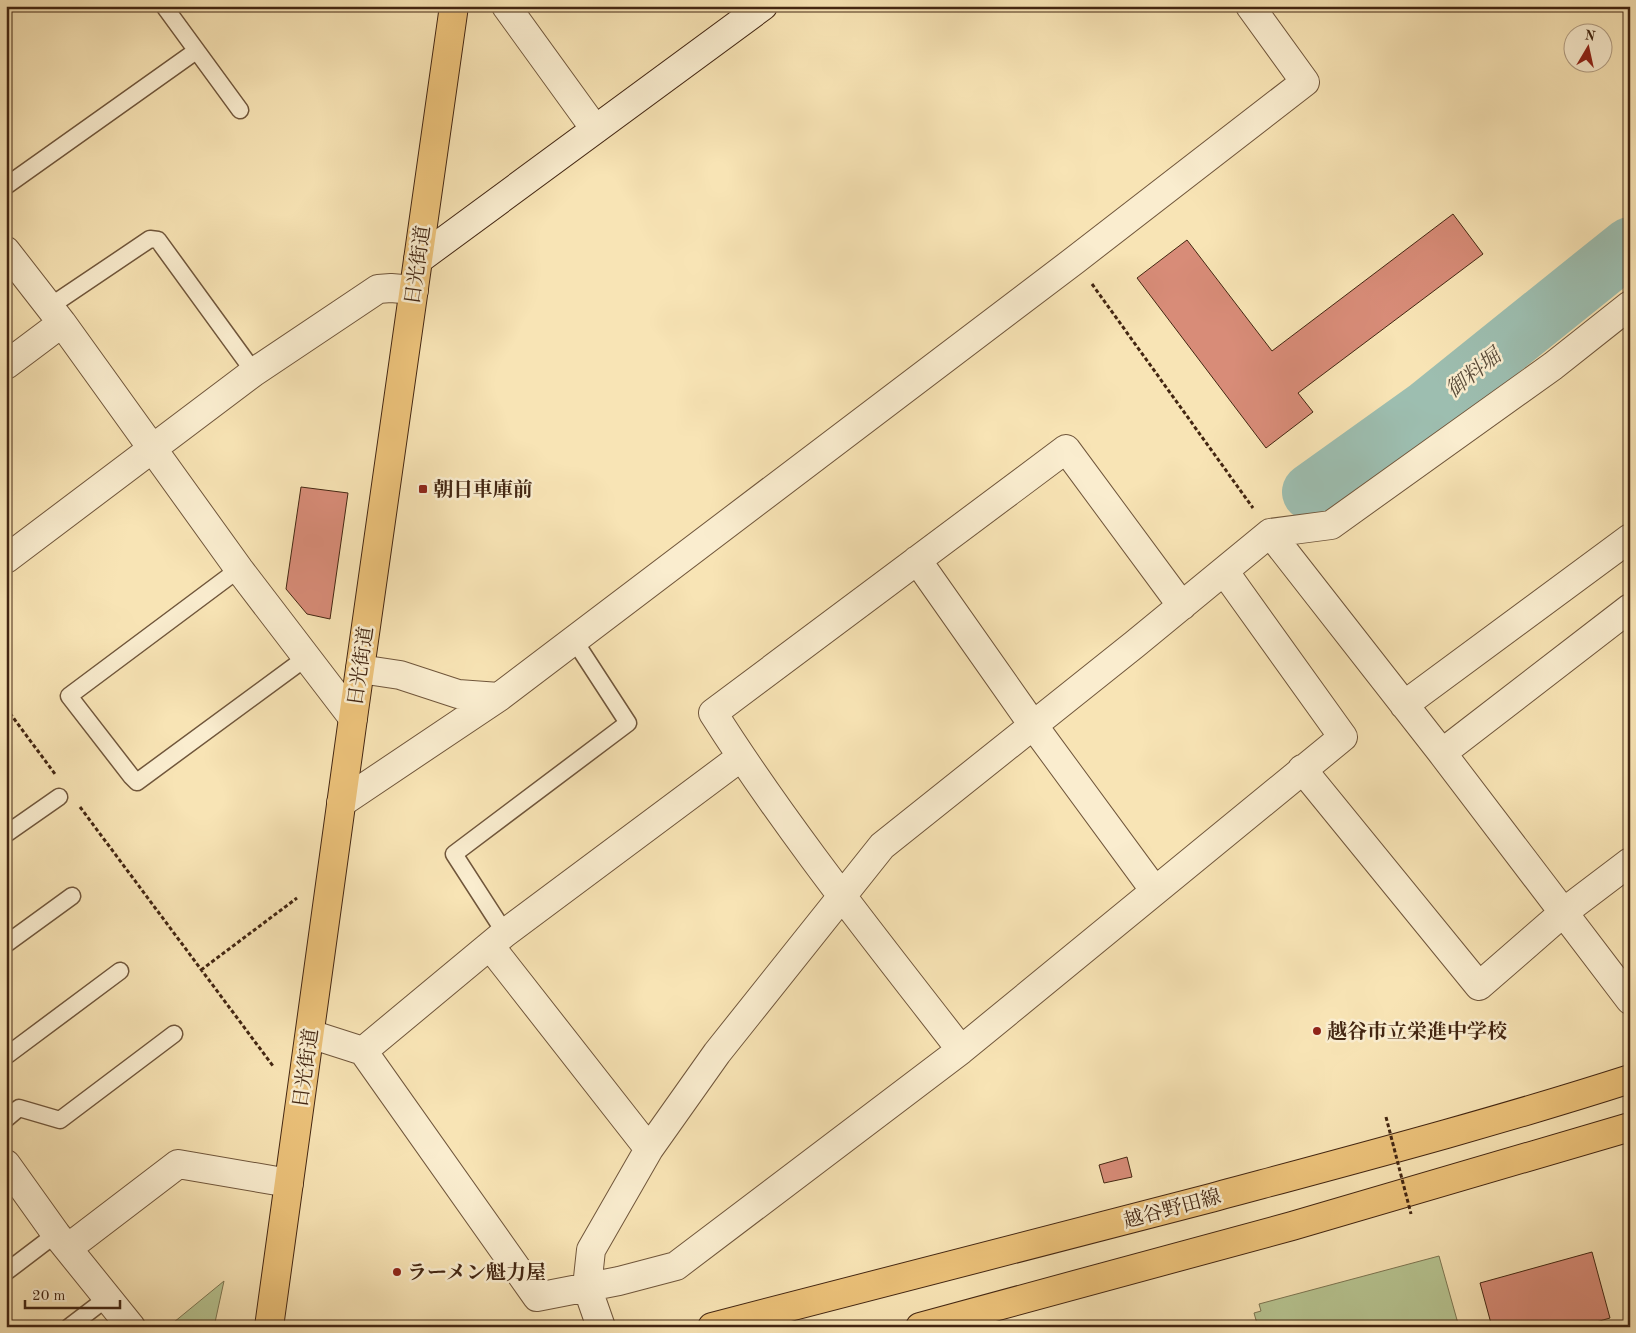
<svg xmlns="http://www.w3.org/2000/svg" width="1636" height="1333" viewBox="0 0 1636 1333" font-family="'Old Standard TT','Noto Serif JP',serif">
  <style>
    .green { fill: #b7c592; stroke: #7d7652 }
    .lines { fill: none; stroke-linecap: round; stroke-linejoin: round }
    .river { stroke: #9dbeb0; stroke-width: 58 }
    .building { fill: #d88c78; stroke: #432612 }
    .lane-casing { stroke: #70563b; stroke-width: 19 }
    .street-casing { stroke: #70563b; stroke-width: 30 }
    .secondary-casing { stroke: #432612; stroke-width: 30 }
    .primary-casing { stroke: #432612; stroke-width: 30 }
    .path { stroke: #432612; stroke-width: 3; stroke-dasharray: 4 2.5; stroke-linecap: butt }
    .lane { stroke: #faedcf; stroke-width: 16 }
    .street { stroke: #faedcf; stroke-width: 28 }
    .secondary { stroke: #faedcf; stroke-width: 28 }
    .primary { stroke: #ecc27a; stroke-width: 28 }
    .path-bridge { stroke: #432612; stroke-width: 3; stroke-dasharray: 4 2.5; stroke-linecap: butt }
    .poi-dot { fill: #8f2418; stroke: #faedcf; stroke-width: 2 }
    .labels { text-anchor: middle; stroke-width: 5; stroke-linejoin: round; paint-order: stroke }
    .street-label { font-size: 20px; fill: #432612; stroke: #faedcf }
    .poi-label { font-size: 20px; font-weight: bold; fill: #432612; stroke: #faedcf; text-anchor: start }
    .water-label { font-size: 21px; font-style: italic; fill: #5a4c3a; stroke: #faedcf }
  </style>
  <rect width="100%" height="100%" fill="#f8e4b5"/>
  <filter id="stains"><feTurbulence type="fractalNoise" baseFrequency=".004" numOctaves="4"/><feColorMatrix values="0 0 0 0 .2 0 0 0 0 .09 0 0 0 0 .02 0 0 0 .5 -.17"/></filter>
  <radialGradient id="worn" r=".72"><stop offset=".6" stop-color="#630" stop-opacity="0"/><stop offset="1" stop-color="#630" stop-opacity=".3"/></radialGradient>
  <!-- green -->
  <path class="green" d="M1439 1256 1459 1327H1258L1254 1313 1261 1311 1259 1304Z
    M224 1281 214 1327H168Z"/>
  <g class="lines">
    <!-- river -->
    <path class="river" d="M1311 492 1427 409 1630 246"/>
  </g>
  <!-- building -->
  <path class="building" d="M1453 214 1483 254 1298 393 1313 412 1266 448 1137 278 1187 240 1272 351Z
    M301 487 348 493 330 619 307 614 286 589Z
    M1127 1157 1132 1177 1104 1183 1099 1165Z
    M1592 1252 1610 1318 1579 1327H1492L1480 1283Z"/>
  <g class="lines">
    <defs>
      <path id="lane" d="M164 6 240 110
        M6 186 196 51
        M49 307 150 239 158 240 254 372
        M239 569 69 696 131 776 137 782 307 657
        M6 834 59 797
        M505 933 454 854 628 723 574 640
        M6 944 72 896
        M6 1056 120 971
        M6 1119 19 1108 60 1120 174 1034
        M6 1272 56 1234
        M69 1327 107 1298"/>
      <path id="street" d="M506 6 595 129
        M6 251 62 323 239 569 353 718
        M6 365 62 323
        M1270 533 1442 753 1630 1000
        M6 559 254 372 378 289 391 288 414 290
        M917 560 1033 725 1155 891
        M360 669 400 675 458 694 499 697
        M1404 705 1630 538
        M1442 753 1630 608
        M1302 769 1479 986 1564 912 1630 862
        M341 803 499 697 1075 260 1305 82 1250 6
        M490 946 649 1149
        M310 1034 363 1051 537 1297 619 1281 676 1266 961 1050 1343 737 1224 571
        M961 1050C876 940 788 831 713 713L1066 449 1182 606
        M363 1051 505 933 741 757
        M6 1164 56 1234 131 1327
        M68 1248 178 1164 289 1183
        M601 1327 587 1287 591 1250 649 1149 717 1053 882 846 1135 644 1270 533 1331 525 1553 366 1630 305"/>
      <path id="secondary" d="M418 260 763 6"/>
      <path id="primary" d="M269 1327 353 718 454 6
        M712 1327C877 1285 1042 1242 1207 1199 1348 1161 1490 1124 1630 1079
        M920 1327 1292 1226 1630 1127"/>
    </defs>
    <!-- lane casing -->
    <use href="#lane" class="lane-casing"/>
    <!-- street casing -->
    <use href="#street" class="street-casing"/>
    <!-- secondary casing -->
    <use href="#secondary" class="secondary-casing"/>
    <!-- primary casing -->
    <use href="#primary" class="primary-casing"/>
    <!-- path -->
    <path class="path" d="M1092 284 1253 508
      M6 708 55 774
      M80 807 273 1066
      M201 970 297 898"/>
    <!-- lane -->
    <use href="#lane" class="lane"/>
    <!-- street -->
    <use href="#street" class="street"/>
    <!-- secondary -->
    <use href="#secondary" class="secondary"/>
    <!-- primary -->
    <use href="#primary" class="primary"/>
    <!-- path-bridge -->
    <path class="path-bridge" d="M1386 1117 1411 1214"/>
  </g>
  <!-- markers -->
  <g class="poi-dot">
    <rect x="418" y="484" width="10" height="10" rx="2.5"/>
    <circle cx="1317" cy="1031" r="5"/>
    <circle cx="397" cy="1272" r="5"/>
  </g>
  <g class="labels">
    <!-- street labels -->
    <g class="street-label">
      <text transform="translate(417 265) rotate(-82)" y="7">日光街道</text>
      <text transform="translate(360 666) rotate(-82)" y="7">日光街道</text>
      <text transform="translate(305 1068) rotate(-82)" y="7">日光街道</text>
      <text transform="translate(1172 1208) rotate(-15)" y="7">越谷野田線</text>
    </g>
    <!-- poi labels -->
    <g class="poi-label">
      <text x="433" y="496">朝日車庫前</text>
      <text x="1327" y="1038">越谷市立栄進中学校</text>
      <text x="407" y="1279">ラーメン魁力屋</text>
    </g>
    <!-- water labels -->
    <g class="water-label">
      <text transform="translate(1473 373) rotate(-39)" y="7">御料堀</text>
    </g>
  </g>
  <!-- margin -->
  <rect width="1636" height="1333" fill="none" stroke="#f8e4b5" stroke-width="25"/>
  <rect x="8" y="8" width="1621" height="1318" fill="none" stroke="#432612" stroke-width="2.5"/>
  <rect x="12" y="12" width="1611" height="1308" fill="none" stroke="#432612"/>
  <!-- north arrow -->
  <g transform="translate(1588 48) rotate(9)"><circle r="24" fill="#faedcf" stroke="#b19d83"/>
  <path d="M0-4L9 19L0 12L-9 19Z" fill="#8f2418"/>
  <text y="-8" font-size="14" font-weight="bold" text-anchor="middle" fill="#432612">N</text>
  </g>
  <!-- scale -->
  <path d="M25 1300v8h95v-8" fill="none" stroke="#432612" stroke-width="2.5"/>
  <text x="32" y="1300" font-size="15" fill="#432612" stroke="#faedcf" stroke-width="4" paint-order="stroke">20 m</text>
  <rect width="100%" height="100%" filter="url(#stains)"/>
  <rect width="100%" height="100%" fill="url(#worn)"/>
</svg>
